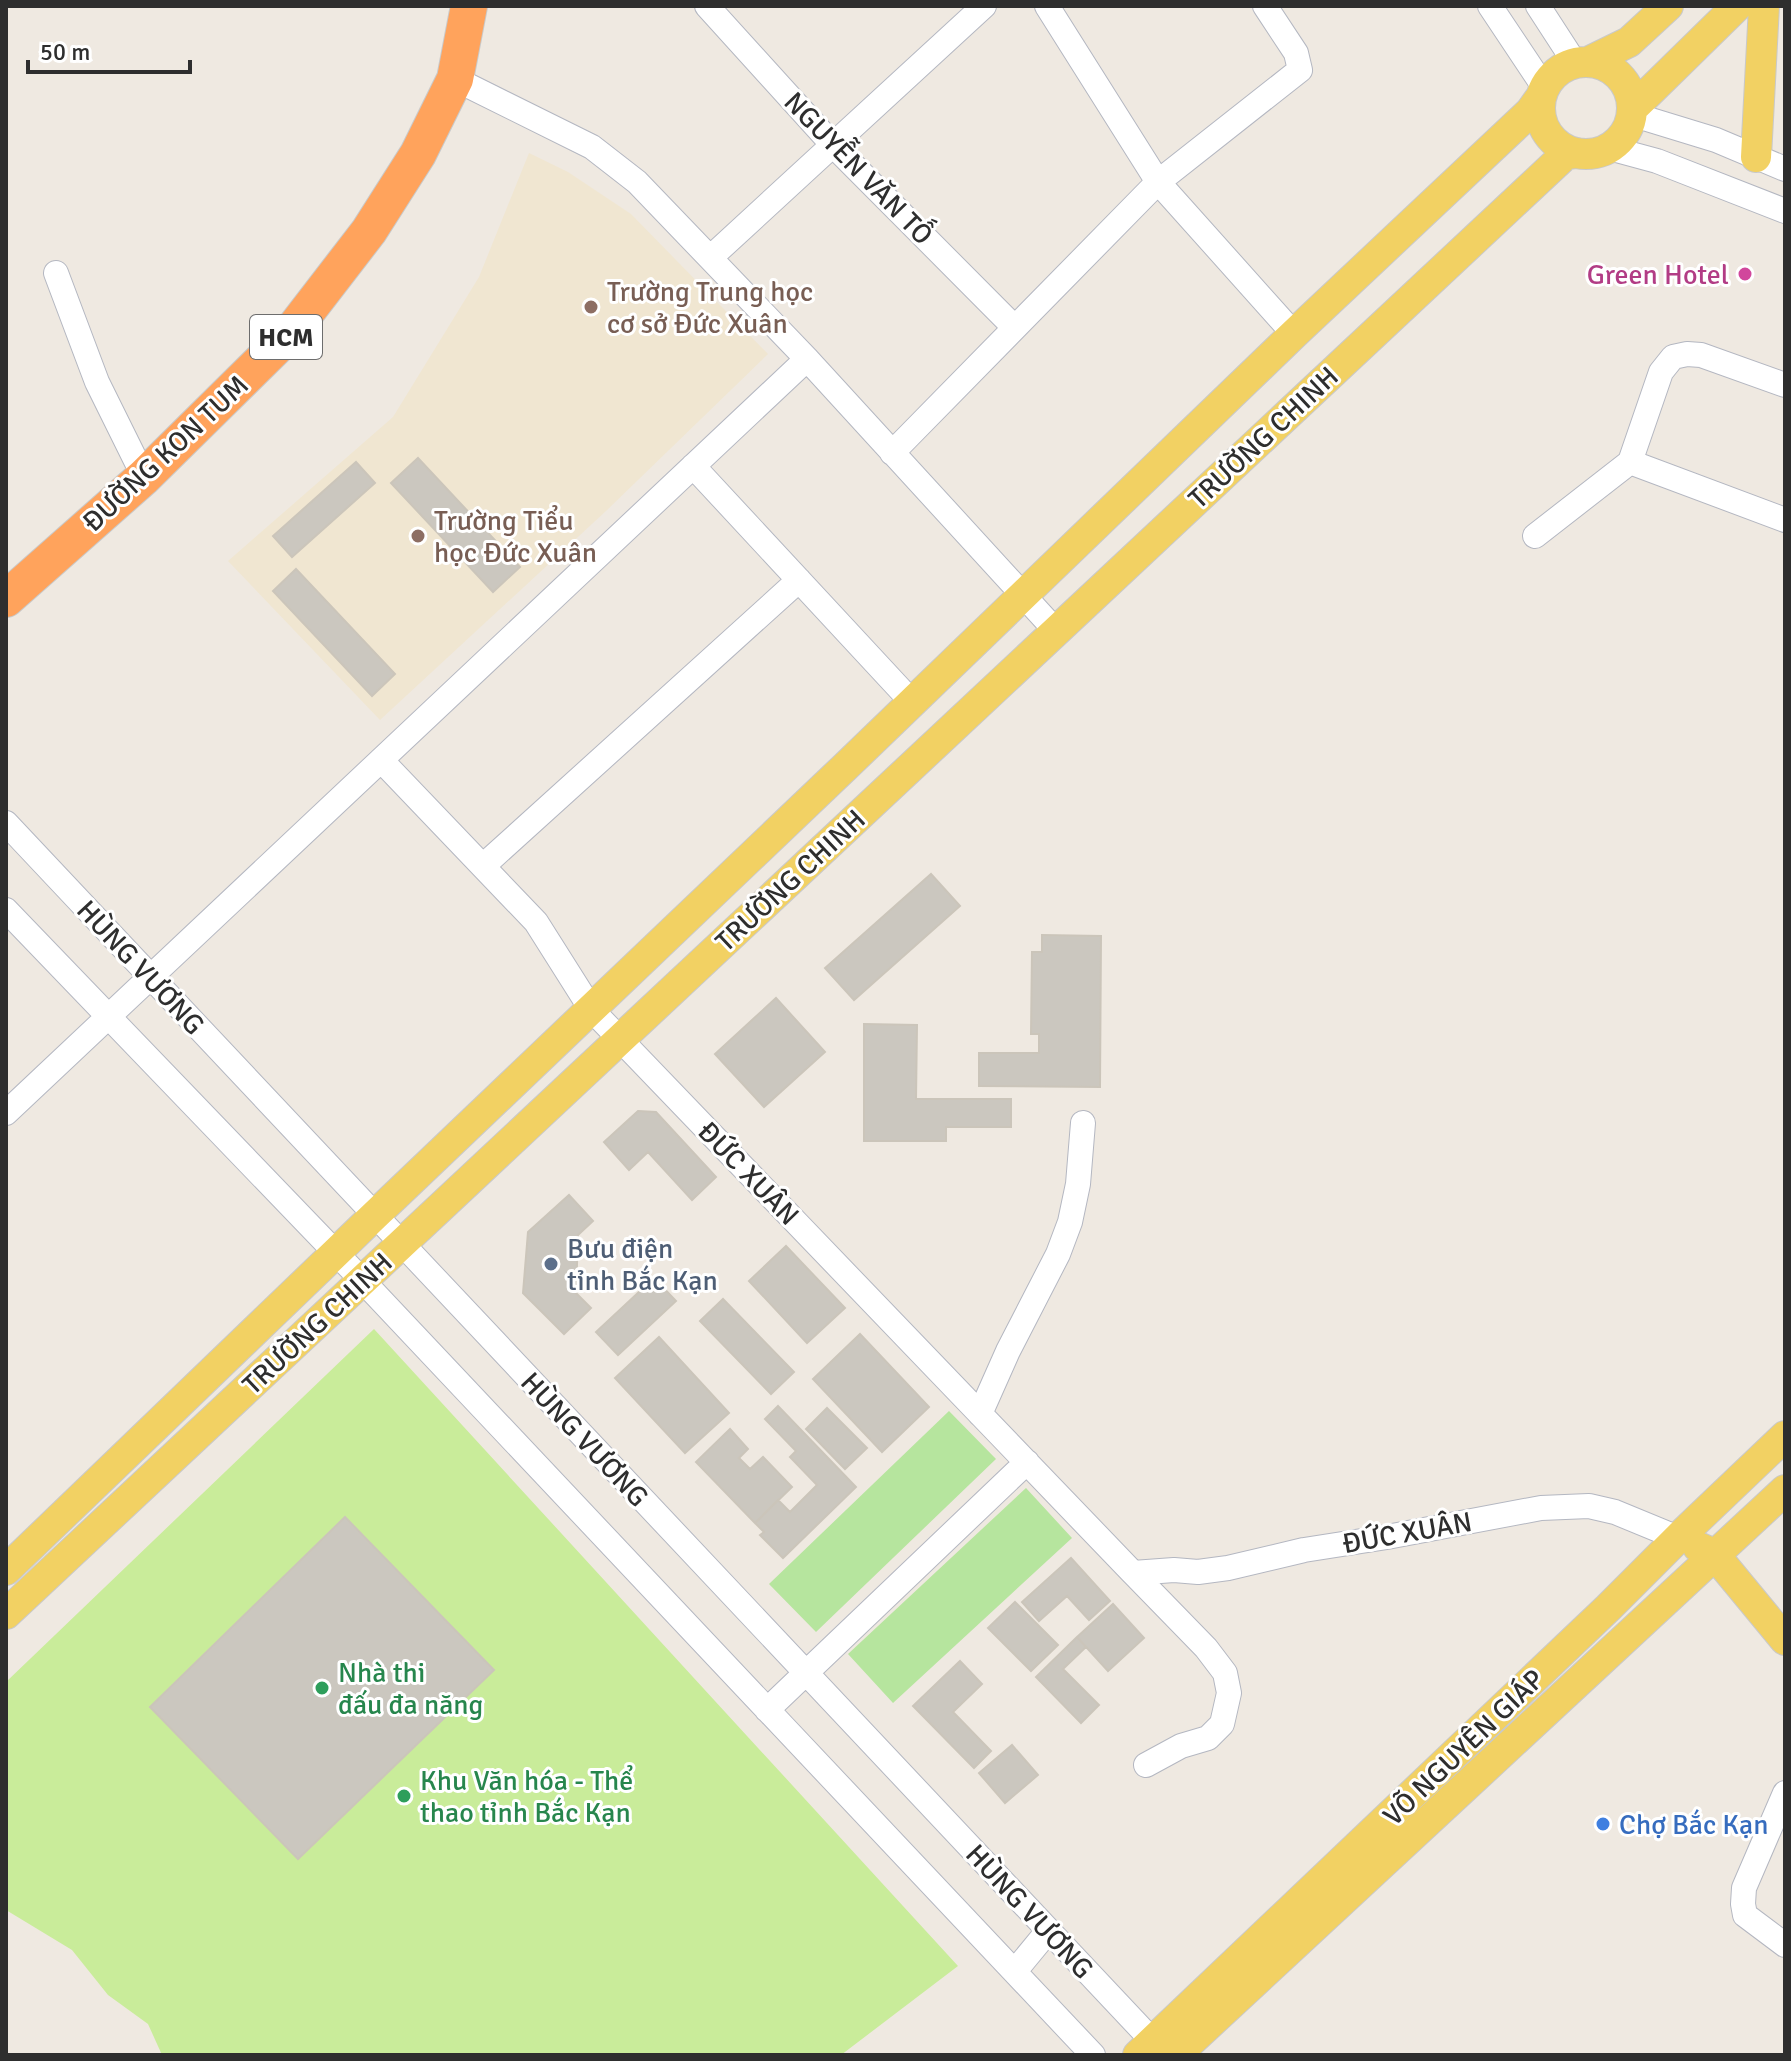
<svg xmlns="http://www.w3.org/2000/svg" width="1791" height="2061" viewBox="0 0 1791 2061" font-family="Signika,sans-serif">
  <style>
    .education { fill: #f0e6d1 }
    .green { fill: #b6e59e }
    .pitch { fill: #c9ec9a }
    .building { fill: #cbc7bf; stroke: #cbc5ba; stroke-width: 2 }
    .lines { fill: none; stroke-linecap: round; stroke-linejoin: round }
    .minor-casing { stroke: #b4b7c1; stroke-width: 26 }
    .major-casing { stroke: #c9c9c9; stroke-width: 32 }
    .highway-casing { stroke: #c9c9c9; stroke-width: 38 }
    .minor { stroke: #fff; stroke-width: 24 }
    .major { stroke: #f2d163; stroke-width: 30 }
    .highway { stroke: #ffa35c; stroke-width: 36 }
    .hotel-dot { fill: #d1479c; stroke: #fff; stroke-width: 3 }
    .education-dot { fill: #8d6e63; stroke: #fff; stroke-width: 3 }
    .service-dot { fill: #5c6f8a; stroke: #fff; stroke-width: 3 }
    .leisure-dot { fill: #2e9e5b; stroke: #fff; stroke-width: 3 }
    .shop-dot { fill: #3f7fe0; stroke: #fff; stroke-width: 3 }
    .labels { text-anchor: middle; stroke-width: 6; stroke-linejoin: round; paint-order: stroke }
    .shield { fill: #fff; stroke: #6d6d6d; stroke-width: 2 }
    .shield-label { font-size: 26px; font-weight: bold; fill: #2e2e2e }
    .street-label { font-size: 28px; fill: #2e2e2e; stroke: #fff }
    .hotel-label { font-size: 28px; fill: #b23c85; stroke: #fff; text-anchor: end }
    .education-label { font-size: 28px; fill: #785e54; stroke: #fff; text-anchor: start }
    .service-label { font-size: 28px; fill: #4e5e75; stroke: #fff; text-anchor: start }
    .leisure-label { font-size: 28px; fill: #27864d; stroke: #fff; text-anchor: start }
    .shop-label { font-size: 28px; fill: #366cbe; stroke: #fff; text-anchor: start }
  </style>
  <rect width="100%" height="100%" fill="#efe9e1"/>
  <!-- education -->
  <path class="education" d="M529 153 568 172 631 214 768 354 606 511 380 720 228 561 393 417 479 277Z"/>
  <!-- green -->
  <path class="green" d="M949 1411 996 1459 816 1632 769 1584Z
    M1026 1488 1072 1538 893 1703 848 1654Z"/>
  <!-- pitch -->
  <path class="pitch" d="M374 1329 958 1966 841 2055H162L148 2024 108 1995 72 1950 6 1910V1682Z"/>
  <!-- building -->
  <path class="building" d="M418 458 520 567 493 592 391 483Z
    M356 462 375 483 292 557 273 536Z
    M296 569 395 674 372 696 273 591Z
    M931 874 960 906 854 1000 825 968Z
    M1042 935 1101 936 1100 1087 979 1086V1053H1039V1034H1031L1032 952H1042Z
    M776 998 825 1052 764 1107 715 1054Z
    M864 1024 917 1025 916 1099H1011V1127H946V1141H864Z
    M638 1111 656 1112 716 1177 692 1200 648 1152 629 1170 604 1142Z
    M569 1195 593 1221 578 1235 576 1293 591 1308 564 1334 523 1293 528 1232Z
    M786 1246 845 1308 807 1343 749 1281Z
    M654 1278 676 1301 618 1355 596 1332Z
    M723 1299 794 1372 771 1394 700 1321Z
    M860 1334 929 1407 882 1452 813 1379Z
    M659 1337 729 1413 685 1453 615 1378Z
    M778 1406 856 1487 783 1558 760 1535 764 1532 755 1523 778 1500 790 1512 817 1485 790 1457 796 1451 765 1419Z
    M827 1408 867 1448 845 1469 806 1429Z
    M730 1429 748 1449 739 1458 750 1469 763 1457 792 1487 755 1523 696 1462Z
    M345 1517 494 1670 298 1859 150 1707Z
    M1071 1558 1110 1601 1089 1620 1067 1596 1039 1621 1022 1602Z
    M1015 1602 1058 1645 1031 1671 988 1628Z
    M1113 1604 1144 1638 1108 1671 1077 1637Z
    M1077 1637 1086 1647 1063 1669 1099 1705 1081 1723 1036 1677Z
    M960 1661 982 1684 953 1712 991 1751 974 1768 913 1706Z
    M1012 1745 1038 1775 1005 1803 979 1773Z"/>
  <g class="lines">
    <defs>
      <path id="minor" d="M707 6 833 145 1014 327
        M1047 6 1158 182 1294 334
        M1490 6 1544 87
        M1538 6 1575 63
        M455 79 592 147 637 182 807 359 1056 631
        M1631 114 1716 140 1785 169
        M1609 148 1657 161 1785 211
        M710 258 984 6
        M56 273 97 382 144 477
        M892 453 1158 182 1300 70 1296 53 1265 6
        M1630 462 1785 520
        M693 466 912 702
        M1535 536 1630 462 1661 372 1673 357 1687 354 1701 355 1785 385
        M381 760 536 922 591 1009 1133 1573 1174 1570 1198 1572 1228 1568 1304 1550 1387 1537 1541 1508 1589 1506 1615 1512 1678 1538
        M6 823 1164 2053
        M483 866 799 580
        M6 910 362 1280 1093 2055
        M6 1113 807 359
        M980 1414 1008 1351 1058 1254 1070 1222 1078 1184 1083 1123
        M1133 1573 1206 1648 1225 1673 1229 1693 1222 1724 1208 1738 1181 1746 1146 1765
        M767 1710 1027 1462
        M1785 1793 1744 1888 1743 1904 1745 1915 1785 1945
        M1015 1971 1048 1931"/>
      <path id="major" d="M1588 62 1629 42 1668 6
        M1540 108a46 46 0 1 1 92 0a46 46 0 1 1-92 0Z
        M1632 109 1737 6
        M1756 157 1764 6
        M1698 1547 1714 1554 1785 1640
        M6 1570 374 1216 844 768 1294 334 1530 112 1540 98
        M6 1614 1566 154 1577 153
        M1138 2055 1608 1608 1678 1538 1785 1436
        M1176 2055 1785 1490"/>
      <path id="highway" d="M6 599 144 477 292 331 369 231 418 154 455 79 469 6"/>
    </defs>
    <!-- minor casing -->
    <use href="#minor" class="minor-casing"/>
    <!-- major casing -->
    <use href="#major" class="major-casing"/>
    <!-- highway casing -->
    <use href="#highway" class="highway-casing"/>
    <!-- minor -->
    <use href="#minor" class="minor"/>
    <!-- major -->
    <use href="#major" class="major"/>
    <!-- highway -->
    <use href="#highway" class="highway"/>
  </g>
  <!-- markers -->
  <circle class="hotel-dot" cx="1745" cy="274" r="8"/>
  <g class="education-dot">
    <circle cx="591" cy="307" r="8"/>
    <circle cx="418" cy="536" r="8"/>
  </g>
  <circle class="service-dot" cx="551" cy="1264" r="8"/>
  <g class="leisure-dot">
    <circle cx="322" cy="1688" r="8"/>
    <circle cx="404" cy="1796" r="8"/>
  </g>
  <circle class="shop-dot" cx="1603" cy="1824" r="8"/>
  <g class="labels">
    <!-- shield labels -->
    <rect class="shield" x="250" y="315" width="72" height="44" rx="6"/>
    <g class="shield-label">
      <text x="286" y="346">HCM</text>
    </g>
    <!-- street labels -->
    <g class="street-label">
      <text transform="translate(859 168) rotate(46)" y="10">NGUYỄN VĂN TỐ</text>
      <text transform="translate(1263 437) rotate(-43)" y="10">TRƯỜNG CHINH</text>
      <text transform="translate(165 453) rotate(-43)" y="10">ĐƯỜNG KON TUM</text>
      <text transform="translate(790 880) rotate(-43)" y="10">TRƯỜNG CHINH</text>
      <text transform="translate(141 967) rotate(47)" y="10">HÙNG VƯƠNG</text>
      <text transform="translate(749 1173) rotate(46)" y="10">ĐỨC XUÂN</text>
      <text transform="translate(317 1323) rotate(-43)" y="10">TRƯỜNG CHINH</text>
      <text transform="translate(585 1439) rotate(47)" y="10">HÙNG VƯƠNG</text>
      <text transform="translate(1407 1532) rotate(-10)" y="10">ĐỨC XUÂN</text>
      <text transform="translate(1463 1747) rotate(-44)" y="10">VÕ NGUYÊN GIÁP</text>
      <text transform="translate(1030 1911) rotate(47)" y="10">HÙNG VƯƠNG</text>
    </g>
    <!-- hotel labels -->
    <g class="hotel-label">
      <text x="1729" y="284">Green Hotel</text>
    </g>
    <!-- education labels -->
    <g class="education-label">
      <text x="607" y="301">Trường Trung học<tspan x="607" dy="32">cơ sở Đức Xuân</tspan></text>
      <text x="434" y="530">Trường Tiểu<tspan x="434" dy="32">học Đức Xuân</tspan></text>
    </g>
    <!-- service labels -->
    <g class="service-label">
      <text x="567" y="1258">Bưu điện<tspan x="567" dy="32">tỉnh Bắc Kạn</tspan></text>
    </g>
    <!-- leisure labels -->
    <g class="leisure-label">
      <text x="338" y="1682">Nhà thi<tspan x="338" dy="32">đấu đa năng</tspan></text>
      <text x="420" y="1790">Khu Văn hóa - Thể<tspan x="420" dy="32">thao tỉnh Bắc Kạn</tspan></text>
    </g>
    <!-- shop labels -->
    <g class="shop-label">
      <text x="1619" y="1834">Chợ Bắc Kạn</text>
    </g>
  </g>
  <!-- border -->
  <rect width="1791" height="2061" fill="none" stroke="#2e2e2e" stroke-width="16"/>
  <!-- scale -->
  <path d="M28 60v12h162v-12" fill="none" stroke="#2e2e2e" stroke-width="4"/>
  <text x="40" y="60" font-size="24" fill="#2e2e2e" stroke="#ffffff" stroke-width="6" paint-order="stroke">50 m</text>
</svg>
